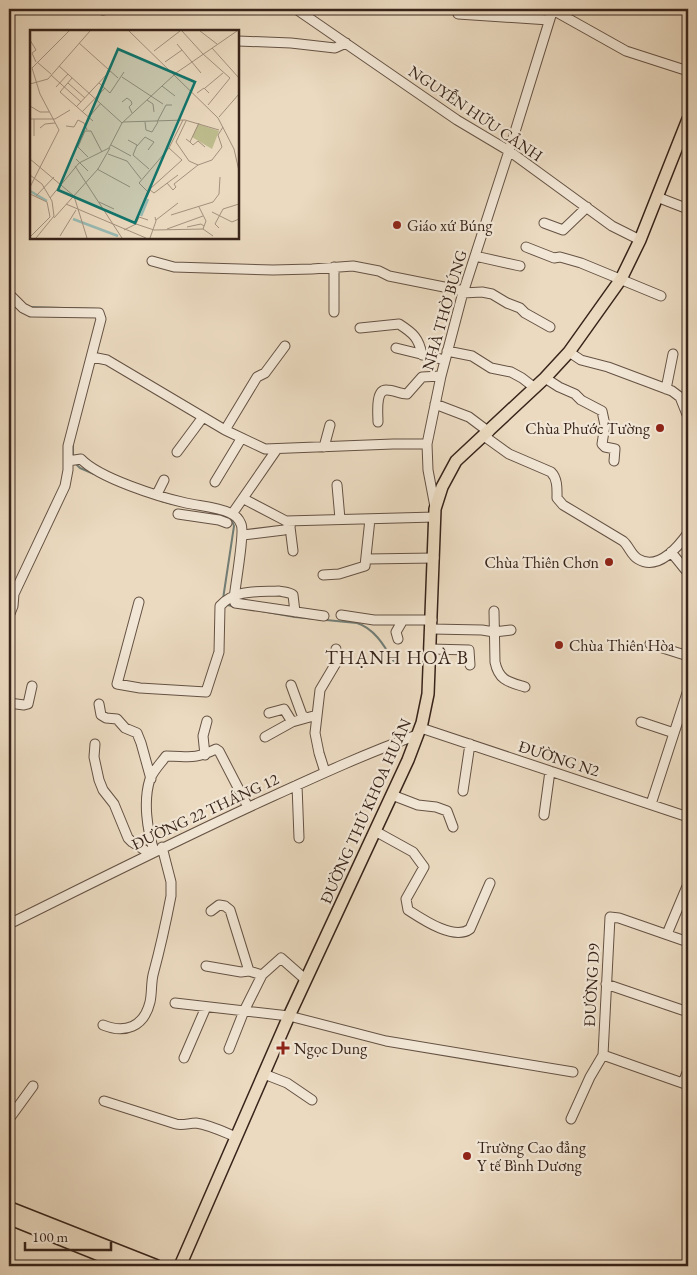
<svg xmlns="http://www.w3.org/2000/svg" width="697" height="1275" viewBox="0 0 697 1275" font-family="'EB Garamond',serif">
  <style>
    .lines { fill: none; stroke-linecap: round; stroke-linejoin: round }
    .stream { stroke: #727e76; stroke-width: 2 }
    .minor-casing { stroke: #655244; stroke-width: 11 }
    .major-casing { stroke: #38241a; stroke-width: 14 }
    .highway-casing { stroke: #38241a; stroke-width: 15 }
    .minor { stroke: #f2e7d6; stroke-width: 9 }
    .major { stroke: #ebdac0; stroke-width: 11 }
    .highway { stroke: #ebdac0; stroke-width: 12 }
    .poi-dot { fill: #8f2418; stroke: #f2e7d6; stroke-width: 2 }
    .labels { text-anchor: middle; stroke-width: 4.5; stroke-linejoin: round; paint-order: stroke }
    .street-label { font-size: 16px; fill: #38241a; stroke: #f2e7d6 }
    .poi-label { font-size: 16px; fill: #38241a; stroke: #f2e7d6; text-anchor: start }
    .quarter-label { font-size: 19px; letter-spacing: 1px; fill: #38241a; stroke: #f2e7d6 }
    .inset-river { fill: none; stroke: #98bab3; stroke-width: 2.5 }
    .inset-road { fill: none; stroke: #a3917e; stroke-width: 1 }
    .view { fill: #0f766e; fill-opacity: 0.15; stroke: #0f766e; stroke-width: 2.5 }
    .inset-edge { fill: none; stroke: #38241a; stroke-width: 2.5 }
  </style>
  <rect width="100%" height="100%" fill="#ebdac0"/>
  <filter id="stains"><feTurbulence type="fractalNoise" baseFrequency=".004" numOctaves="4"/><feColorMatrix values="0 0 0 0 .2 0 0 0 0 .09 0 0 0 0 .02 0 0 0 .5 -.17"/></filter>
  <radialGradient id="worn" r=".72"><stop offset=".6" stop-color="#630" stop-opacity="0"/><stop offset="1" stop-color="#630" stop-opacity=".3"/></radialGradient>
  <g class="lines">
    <!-- stream -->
    <path class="stream" d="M29 307 97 309
      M73 456V441
      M75 463 80 468 94 474
      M161 501 173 504
      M223 599 234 526 231 518
      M227 605 295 617 357 623C376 629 386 649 396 665"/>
    <defs>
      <path id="minor" d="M296 9 457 120 509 151 612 226 640 240
        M551 9 626 51 688 71
        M103 10V9
        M458 14 549 20
        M238 41 291 43 335 48 346 43
        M657 197 688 209
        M544 223 563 230 587 207
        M526 247 554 258 560 257 581 263 661 296
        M475 256 520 266
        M152 261 174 267 273 270 312 269 353 266 379 271 389 276 464 291
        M334 267V312
        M463 293 482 292 492 294 507 303 520 308 525 313 550 327
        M9 294 23 308 31 312 99 313 101 319 68 446V470L65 486 14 594 13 606 9 616
        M360 328 399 324C413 333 419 338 422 355
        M396 348 445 360
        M447 351 472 356 491 368 511 372 522 378 535 388
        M569 352 581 360 608 367 672 391 680 397 688 417
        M92 357 107 360 225 430 265 449 393 444H427
        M545 378 559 387 575 394 581 400 602 411 605 425 602 444 605 447 615 449 614 461
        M666 389 673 354
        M435 404 469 417 489 432
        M378 422C378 414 375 389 387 390 394 390 400 394 407 394L422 377 441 376
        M225 430 257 377 265 373 285 346
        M484 436 509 454 551 472C558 479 557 490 557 498L563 505C583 517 603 529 623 541 629 546 631 555 638 559 658 571 678 547 688 533
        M324 447 330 425
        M177 452 203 417
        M68 461 81 459C99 478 159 497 186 503 200 506 217 507 230 513 235 515 239 519 241 524 245 532 235 587 234 599L235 603 324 616
        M215 482 241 439
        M337 485 340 519
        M157 494 164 480
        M244 499 286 521 435 517
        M435 507 428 470 427 444 441 376 462 296 509 151 553 9
        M178 514 219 520 227 523
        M232 514 277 449
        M290 527 293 551
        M243 535 284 530 290 527 291 521
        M671 552 688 573
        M367 559 434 558
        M323 575 339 574 365 566 370 519
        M139 602 117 684 140 688 206 692 219 652 220 606C235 589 258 592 279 591 283 592 290 592 293 595L295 612
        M494 611 495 662C499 681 509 682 525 687
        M341 615 374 620H403
        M432 629 482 630 494 632 511 630
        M398 639 396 632 403 620H432
        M650 644 688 656
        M431 649 469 650 470 665
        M291 685 302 715 305 717
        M9 703 24 705 28 704 32 686
        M99 704 101 715 106 718 117 719 125 728 137 733 141 743 151 779
        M269 713 284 709 292 722
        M641 722 674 733
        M421 728 688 817
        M265 737 292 722 317 715
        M95 744 94 757 99 780 103 790 114 804 128 838 132 842 149 853
        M205 755 203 736 207 721
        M325 772 319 753 315 733 320 690 336 663V649
        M297 785 299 838
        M463 791 470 744
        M392 795 418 805 436 807 447 811 453 827
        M651 804 688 690
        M544 815 550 771
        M375 831 413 852 424 867 406 899 408 910C422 919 454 941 470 929L490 883
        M154 851C147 829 143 801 150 779 153 771 161 763 166 756 190 756 193 760 216 749L219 751 248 807
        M211 911 219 905 225 906 230 910 249 971 262 975 281 958 306 980
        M9 924C96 881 183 837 271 797 319 775 367 753 417 735
        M667 934 688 884
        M206 966 241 972 249 971
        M606 984 688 1012
        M175 1003 289 1016 386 1041 573 1072
        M103 1025C125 1034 144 1027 150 1002 152 993 151 984 153 975 160 949 166 922 171 896V882L162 847
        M229 1049 244 1011 262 975
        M603 1055 688 1085
        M184 1058 206 1007
        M264 1074 287 1083 312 1100
        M683 1083 688 1070
        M104 1101 176 1124C183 1126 189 1123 196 1123 210 1125 224 1132 236 1137
        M9 1119 33 1086
        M571 1119 590 1077 603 1055 610 917 619 918 688 942"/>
      <path id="major" d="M180 1266 289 1016 408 760 422 723 428 694 435 509 442 487 456 461 545 378 569 352 621 279 640 240 688 119"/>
      <path id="highway" d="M9 1208 156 1266
        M9 1218 128 1266"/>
    </defs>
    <!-- minor casing -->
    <use href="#minor" class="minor-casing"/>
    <!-- major casing -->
    <use href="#major" class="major-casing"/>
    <!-- highway casing -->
    <use href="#highway" class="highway-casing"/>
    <!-- minor -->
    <use href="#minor" class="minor"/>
    <!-- major -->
    <use href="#major" class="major"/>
    <!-- highway -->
    <use href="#highway" class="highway"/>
  </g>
  <!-- markers -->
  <g class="poi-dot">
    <circle cx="397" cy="225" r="5"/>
    <circle cx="660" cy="428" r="5"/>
    <circle cx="609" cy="562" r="5"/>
    <circle cx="559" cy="645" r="5"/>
    <path d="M280.5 1040.5h5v5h5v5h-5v5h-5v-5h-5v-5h5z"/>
    <circle cx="467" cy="1156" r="5"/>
  </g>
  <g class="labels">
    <!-- street labels -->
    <g class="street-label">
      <text transform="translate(476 113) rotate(34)" y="6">NGUYỄN HỮU CẢNH</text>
      <text transform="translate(444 310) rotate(-74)" y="6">NHÀ THỜ BÚNG</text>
      <text transform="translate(559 758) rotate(18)" y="6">ĐƯỜNG N2</text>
      <text transform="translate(205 811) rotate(-25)" y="6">ĐƯỜNG 22 THÁNG 12</text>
      <text transform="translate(365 811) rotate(-66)" y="6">ĐƯỜNG THỦ KHOA HUÂN</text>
      <text transform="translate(591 985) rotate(-87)" y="6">ĐƯỜNG D9</text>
    </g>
    <!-- poi labels -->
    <g class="poi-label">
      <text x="407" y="231">Giáo xứ Búng</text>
      <text x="650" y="434" text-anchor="end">Chùa Phước Tường</text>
      <text x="599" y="568" text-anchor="end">Chùa Thiên Chơn</text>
      <text x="569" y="651">Chùa Thiên Hòa</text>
      <text x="294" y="1054">Ngọc Dung</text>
      <text x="477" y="1153">Trường Cao đẳng<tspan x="477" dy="18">Y tế Bình Dương</tspan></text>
    </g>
    <!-- quarter labels -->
    <g class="quarter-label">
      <text x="397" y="664">THẠNH HOÀ B</text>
    </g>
  </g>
  <!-- overview -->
  <g transform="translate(30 30)">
    <rect width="209" height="209" fill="#ebdac0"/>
    <path d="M168 94 189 101 182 119 162 107Z" fill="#bebd8e"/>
    <path class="inset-river" d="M0 161 17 171M111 186 118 169M43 189 88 206"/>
    <path class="inset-road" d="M99 1 188 88 204 119 209 141M152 1 173 24M170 1 187 14M0 10 6 20 2 23 6 32M49 13 88 48M147 14 171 43M182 18 209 48M124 21 150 1M173 24 200 48 178 75M7 32 21 44M135 32 152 20M29 36 92 93M146 43 207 1M21 45 51 72M92 47 133 74M42 48 30 62 63 91M38 53 55 68M69 53 80 63 94 42M0 54 18 49 60 1M132 56 145 66M26 57 38 44M175 58 193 43M167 63 174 58 179 63M117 70 123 74 124 82M92 72 97 68 101 71 102 74 99 77 102 83M0 76 10 82H19M46 77 80 41M52 82 75 58M59 87 71 73M189 87 209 64M0 89H25L40 80M156 91 146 112 159 131 168 135 182 130 192 117 188 105 193 97M93 92 155 90 189 100M115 92 116 100 122 102 128 92M127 92 136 75H142M36 96 44 97 48 90 54 93 57 100M10 98 15 94 25 93M4 106V89M156 109 160 112 169 93M98 110 107 115 103 125 119 139M160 112 163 115 168 111 175 117M81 115 101 126M107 116 115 107 124 112 118 120M139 118 153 90M78 124 97 131 111 149M58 127 48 117 55 101H61L72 122M0 129 44 166 57 208M46 129 58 141M45 136 92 208M67 139 100 157M0 145 12 154 22 171 24 186 6 208M137 153 143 160 146 157 144 154 168 135M0 157 29 100 10 64 2 38 39 1M120 160 124 163 148 145M119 163 109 153 139 118M0 164 17 172 20 187 0 207M6 166 24 147M117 167 121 158 152 130 139 118M20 168 49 133 79 118 92 93 145 44M69 172 84 179M36 174 116 208M169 177 176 191 173 199 183 206M182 182 202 192 209 189M141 185 183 172 189 164 190 147M24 188 68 139 80 118M126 190 148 173M106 194 109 187 118 190M157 197 171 194 174 196M189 198 185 194 193 179 209 174M137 199 173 186M94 200 106 194 124 200 174 199M30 206 46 180M120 208 126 191 125 187"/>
    <path class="view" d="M88 19 165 52 105 193 28 160Z"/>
    <rect width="209" height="209" class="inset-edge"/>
  </g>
  <!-- margin -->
  <rect width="697" height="1275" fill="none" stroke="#ebdac0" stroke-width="30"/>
  <rect x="10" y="10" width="677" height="1255" fill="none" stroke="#38241a" stroke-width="2.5"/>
  <rect x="15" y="15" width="667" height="1245" fill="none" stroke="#38241a"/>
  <!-- scale -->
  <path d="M25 1242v8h86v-8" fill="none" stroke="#38241a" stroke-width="2.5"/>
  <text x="32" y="1242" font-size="15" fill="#38241a" stroke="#f2e7d6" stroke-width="4" paint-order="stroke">100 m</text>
  <rect width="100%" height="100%" filter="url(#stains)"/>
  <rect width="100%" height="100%" fill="url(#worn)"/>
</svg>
